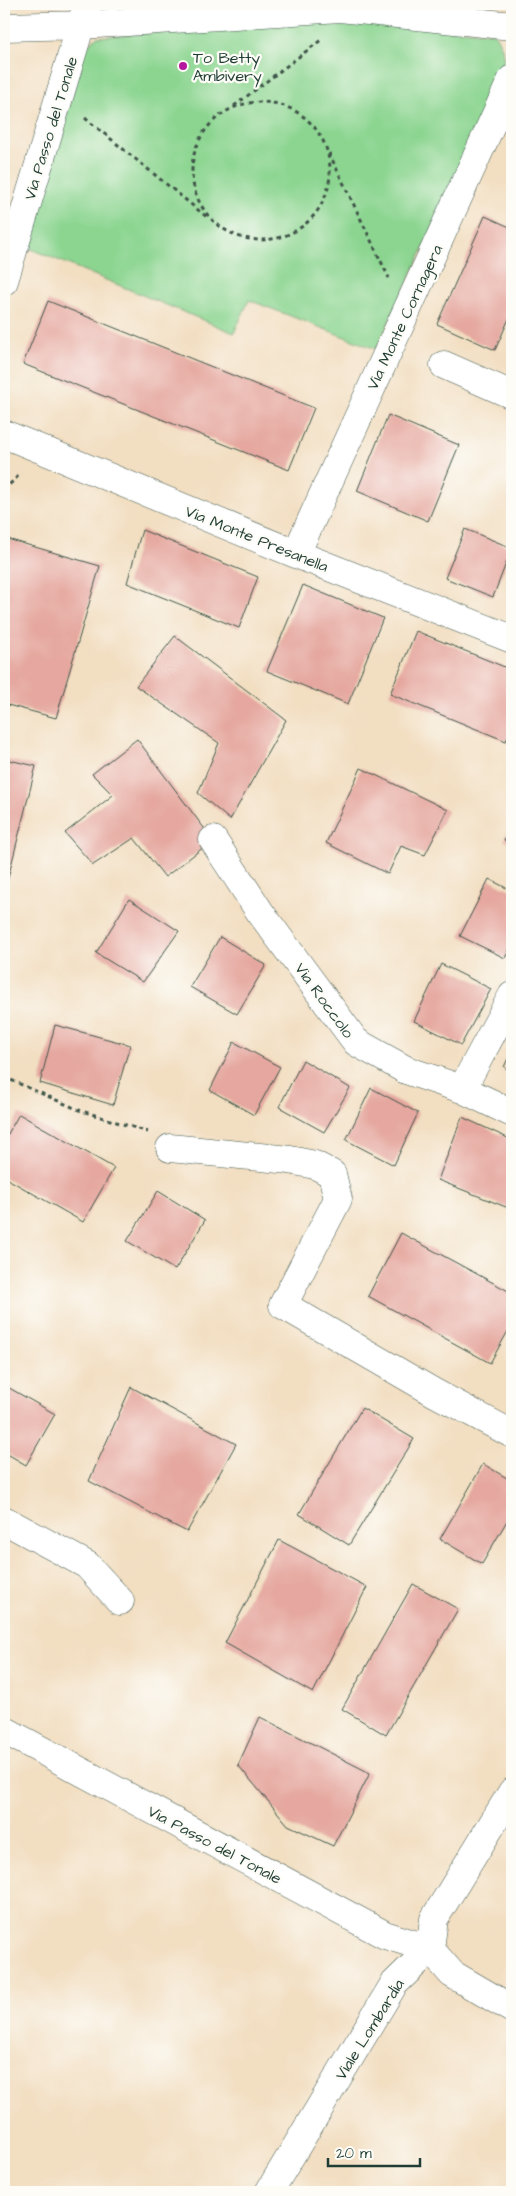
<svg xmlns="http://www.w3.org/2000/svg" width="516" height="2196" viewBox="0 0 516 2196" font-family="'Architects Daughter',sans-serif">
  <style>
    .green { fill: #8cd591; stroke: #568962 }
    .building { fill: #e5a79f }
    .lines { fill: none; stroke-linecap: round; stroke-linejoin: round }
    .minor-casing { stroke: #3f5549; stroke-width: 29 }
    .path { stroke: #3f5549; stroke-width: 3; stroke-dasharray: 4 4; stroke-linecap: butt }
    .minor { stroke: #fff; stroke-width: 28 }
    .poi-dot { fill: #b5179e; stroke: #fdfcf7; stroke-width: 2 }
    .labels { text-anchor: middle; stroke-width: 4.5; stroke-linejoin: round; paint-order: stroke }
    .poi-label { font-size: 16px; fill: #1f3d34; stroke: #fdfcf7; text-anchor: start }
    .street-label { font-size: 16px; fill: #1f3d34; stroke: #fdfcf7 }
  </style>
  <rect width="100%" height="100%" fill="#fdfcf7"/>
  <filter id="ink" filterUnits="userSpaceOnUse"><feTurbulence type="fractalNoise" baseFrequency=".02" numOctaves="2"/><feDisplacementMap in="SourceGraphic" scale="10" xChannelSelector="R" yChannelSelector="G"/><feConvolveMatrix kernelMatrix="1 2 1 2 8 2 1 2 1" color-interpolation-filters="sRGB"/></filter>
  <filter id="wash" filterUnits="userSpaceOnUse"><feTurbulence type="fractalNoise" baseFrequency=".0096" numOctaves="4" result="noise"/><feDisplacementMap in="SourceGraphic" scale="20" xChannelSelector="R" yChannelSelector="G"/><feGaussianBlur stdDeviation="1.12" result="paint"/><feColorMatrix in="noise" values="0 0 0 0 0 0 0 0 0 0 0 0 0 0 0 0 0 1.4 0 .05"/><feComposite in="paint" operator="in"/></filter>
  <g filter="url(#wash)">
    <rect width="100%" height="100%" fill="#f2dec1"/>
    <!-- green -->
    <path class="green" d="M335 19 494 33C508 54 503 62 500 86L376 349 249 300 234 333 29 248 86 46 97 37Z"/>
    <g id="blocks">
      <!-- building -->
      <path class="building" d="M4 101 10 103 4 122Z
        M512 103V133L501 127Z
        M485 216 512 228V312L495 350 437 324Z
        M48 301 314 408 289 470 23 364Z
        M388 415 459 445 428 521 357 491Z
        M465 529 512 548 493 597 445 578Z
        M142 530 258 577 239 628 127 583Z
        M4 538 100 566 56 718 4 704Z
        M303 585 383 618 348 704 267 671Z
        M416 631 512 670V726L506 741 390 694Z
        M175 636 286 720 230 820 198 793 219 743 136 686Z
        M137 739 213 840 165 877 134 838 93 865 65 833 113 795 92 774Z
        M4 759 36 766 4 894Z
        M361 768 448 810 425 855 401 846 388 874 326 843Z
        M512 823V845L504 840Z
        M489 879 512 891V944L505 958 460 936Z
        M129 899 179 931 143 982 96 953Z
        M220 937 266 965 237 1014 190 987Z
        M441 964 491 989 461 1045 414 1021Z
        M55 1025 130 1045 113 1105 40 1083Z
        M234 1042 280 1067 254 1115 210 1090Z
        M512 1050V1072L504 1067Z
        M303 1060 350 1088 324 1132 279 1107Z
        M371 1088 418 1113 394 1165 346 1140Z
        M19 1114 114 1168 83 1222 4 1177V1141Z
        M462 1117 512 1140 511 1209 438 1180Z
        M158 1191 205 1220 175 1270 127 1241Z
        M401 1233 512 1293V1324L490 1363 368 1296Z
        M4 1385 55 1414 26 1465 4 1452Z
        M131 1387 236 1444 187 1532 89 1481Z
        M362 1408 414 1439 349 1545 299 1514Z
        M483 1464 512 1481V1512L482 1564 440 1539Z
        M279 1540 367 1587 313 1693 225 1643Z
        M413 1584 458 1609 386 1735 342 1709Z
        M260 1717 370 1773 333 1846 288 1825 238 1765Z"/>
    </g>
  </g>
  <g filter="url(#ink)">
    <use href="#blocks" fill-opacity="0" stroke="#3f5549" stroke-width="1"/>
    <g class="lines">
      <defs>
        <path id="minor" d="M4 27 81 25 340 8 512 26
          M4 281 87 4
          M444 365 512 395
          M4 434 296 554 512 639
          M296 554 512 79
          M213 840 260 912 356 1042 406 1070 462 1089 512 1113
          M462 1089 512 996
          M170 1148 290 1160 315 1165 332 1174 338 1199 283 1305 435 1393 512 1434
          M4 1520 87 1565 120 1601
          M4 1730 385 1935 430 1949 452 1974 512 2009
          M269 2192 394 1984 430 1949 434 1919 512 1792"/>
      </defs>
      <!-- minor casing -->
      <use href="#minor" class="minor-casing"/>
      <!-- path -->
      <path class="path" d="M192 171a69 69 0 1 1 138 0a69 69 0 1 1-138 0Z
        M234 106 321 40
        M85 118 208 218
        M329 153 389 278
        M4 490 21 473
        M4 1077 79 1110 148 1132"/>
      <!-- minor -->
      <use href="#minor" class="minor"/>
    </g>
  </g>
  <!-- markers -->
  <circle class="poi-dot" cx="183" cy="66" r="5"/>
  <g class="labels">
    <!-- poi labels -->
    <g class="poi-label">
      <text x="193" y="63">To Betty<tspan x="193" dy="18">Ambivery</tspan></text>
    </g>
    <!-- street labels -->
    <g class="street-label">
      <text transform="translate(50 128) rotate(-73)" y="6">Via Passo del Tonale</text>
      <text transform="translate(404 317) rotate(-65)" y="6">Via Monte Cornagera</text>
      <text transform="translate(257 538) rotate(22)" y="6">Via Monte Presanella</text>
      <text transform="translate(325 1000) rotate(54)" y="6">Via Roccolo</text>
      <text transform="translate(215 1844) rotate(28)" y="6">Via Passo del Tonale</text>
      <text transform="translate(369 2029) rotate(-58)" y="6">Viale Lombardia</text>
    </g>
  </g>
  <!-- margin -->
  <rect width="516" height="2196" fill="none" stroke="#fdfcf7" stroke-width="20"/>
  <!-- scale -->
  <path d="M328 2158v8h92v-8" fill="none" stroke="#1f3d34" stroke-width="2.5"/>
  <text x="336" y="2158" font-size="15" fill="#1f3d34" stroke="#fdfcf7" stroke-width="4" paint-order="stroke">20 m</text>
</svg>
